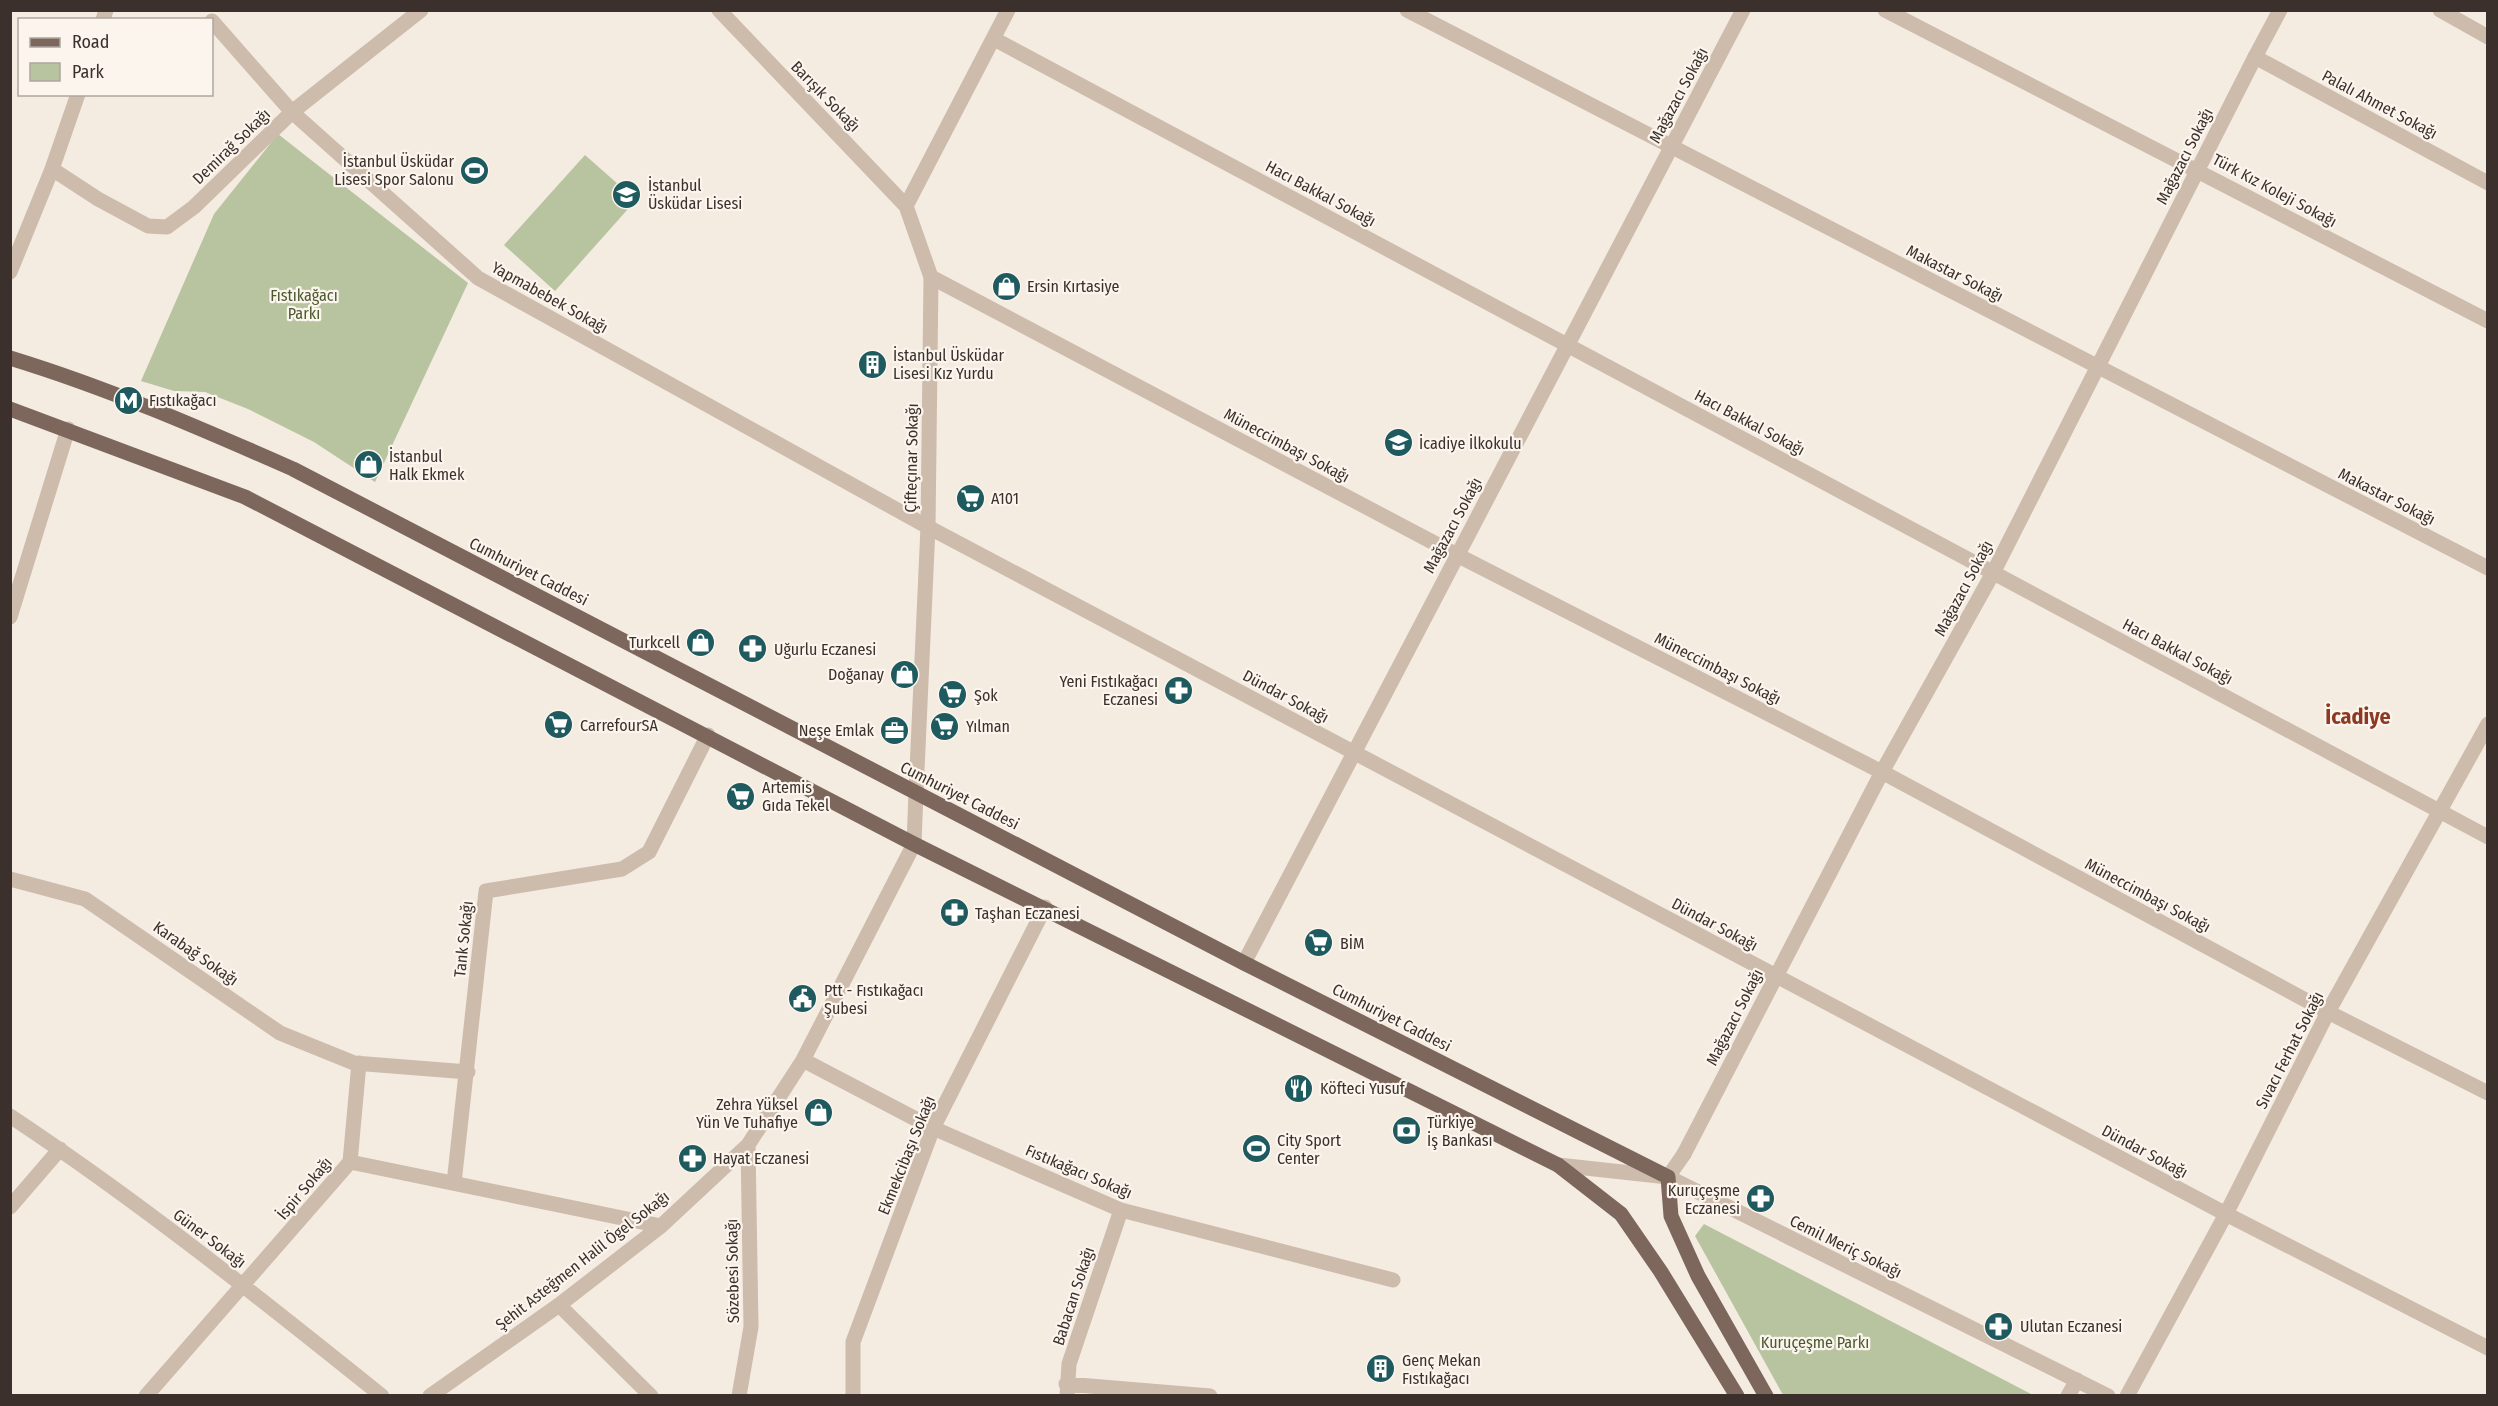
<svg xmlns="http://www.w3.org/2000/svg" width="2498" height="1406" viewBox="0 0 2498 1406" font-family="'Fira Sans Condensed',sans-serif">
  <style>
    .green { fill: #b8c4a0 }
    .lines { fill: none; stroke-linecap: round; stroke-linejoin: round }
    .minor { stroke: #cdbbac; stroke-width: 15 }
    .tertiary { stroke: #cdbbac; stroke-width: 15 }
    .primary { stroke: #7d675c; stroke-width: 15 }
    .labels { text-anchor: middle; stroke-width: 4.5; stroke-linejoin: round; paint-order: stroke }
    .street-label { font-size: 16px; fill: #3b302b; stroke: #fbf5ee }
    .poi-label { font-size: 16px; fill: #3b302b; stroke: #fbf5ee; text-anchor: start }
    .park-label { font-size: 16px; fill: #4a5a2e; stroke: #fbf5ee }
    .district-label { font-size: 22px; font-weight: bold; fill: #8c3b22; stroke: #fbf5ee }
  </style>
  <rect width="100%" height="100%" fill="#f4ebe1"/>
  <!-- green -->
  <path class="green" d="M278 134 468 283 375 482 314 442 248 409 205 392 174 391 141 381 214 214Z
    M585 155 636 200 555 291 504 245Z
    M1704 1224 2033 1395H1783L1695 1236Z"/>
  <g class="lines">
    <!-- minor -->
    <path class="minor" d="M1407 10 2488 568
      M1885 10 2488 321
      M2440 10 2488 37
      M103 20 106 10
      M212 21 292 112 478 278 928 527 2226 1214 2488 1348
      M994 39 2488 837
      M52 169 98 199 148 226 167 227 194 207 292 112 421 10
      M10 272 52 169 78 94
      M931 277 1457 555 1882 772 2328 1012 2488 1093
      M10 617 68 429
      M10 879 85 899 280 1033 354 1063 468 1072
      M1244 963 1743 10
      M803 1060 933 1128 1121 1210 1393 1280
      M10 1116C140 1202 261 1299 382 1396
      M1684 1154 1882 772 1993 573 2255 57 2488 183
      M350 1162 359 1063
      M454 1183 486 891 622 869 649 852 708 735
      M10 1207 60 1149
      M559 1305 651 1396
      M1066 1384 1210 1396
      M146 1396 350 1162 661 1226
      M430 1396 559 1305 661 1226 748 1145 803 1060 914 844 916 792
      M739 1396 751 1327 748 1145
      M853 1396V1342L933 1128 1045 907
      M1067 1396 1069 1364 1121 1210
      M2068 1396 2077 1380
      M2127 1396 2226 1214 2328 1012 2488 724"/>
    <!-- tertiary -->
    <path class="tertiary" d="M719 10 906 206 931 277 928 527 916 792
      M2255 57 2280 10
      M906 206 1008 10
      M1558 1165 1668 1177 2108 1396
      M1668 1177 1684 1154"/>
    <!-- primary -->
    <path class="primary" d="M10 358C108 388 200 428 293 469L1244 963 1668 1177 1671 1216 1698 1276 1766 1396
      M10 409 245 497 914 844 1558 1165 1621 1214 1661 1272 1737 1396"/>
  </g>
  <!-- icons -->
  <defs>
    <symbol id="stadium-disc" viewBox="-11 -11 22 22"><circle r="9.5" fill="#1f5a5e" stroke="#fbf5ee"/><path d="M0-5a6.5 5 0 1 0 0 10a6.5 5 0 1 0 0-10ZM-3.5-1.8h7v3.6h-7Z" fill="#fff"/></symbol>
    <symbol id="school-disc" viewBox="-11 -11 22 22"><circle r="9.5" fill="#1f5a5e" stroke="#fbf5ee"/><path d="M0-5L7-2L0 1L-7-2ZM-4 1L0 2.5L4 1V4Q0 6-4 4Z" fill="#fff"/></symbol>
    <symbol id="shop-disc" viewBox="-11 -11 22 22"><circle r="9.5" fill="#1f5a5e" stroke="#fbf5ee"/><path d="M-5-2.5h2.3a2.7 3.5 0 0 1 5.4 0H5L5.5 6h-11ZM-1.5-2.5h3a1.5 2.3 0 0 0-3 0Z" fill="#fff"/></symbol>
    <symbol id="building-disc" viewBox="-11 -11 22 22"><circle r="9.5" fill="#1f5a5e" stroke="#fbf5ee"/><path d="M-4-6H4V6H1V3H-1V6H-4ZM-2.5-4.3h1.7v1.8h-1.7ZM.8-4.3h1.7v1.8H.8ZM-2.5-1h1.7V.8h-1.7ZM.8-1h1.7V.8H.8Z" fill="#fff"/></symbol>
    <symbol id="metro-disc" viewBox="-11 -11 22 22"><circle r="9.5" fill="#1f5a5e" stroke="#fbf5ee"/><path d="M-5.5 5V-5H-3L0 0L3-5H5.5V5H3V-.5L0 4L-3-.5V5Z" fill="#fff"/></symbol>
    <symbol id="supermarket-disc" viewBox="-11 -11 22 22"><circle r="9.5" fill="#1f5a5e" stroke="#fbf5ee"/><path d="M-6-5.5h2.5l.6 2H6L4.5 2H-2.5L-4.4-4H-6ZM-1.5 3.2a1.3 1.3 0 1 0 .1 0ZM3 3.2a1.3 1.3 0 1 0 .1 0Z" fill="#fff"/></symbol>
    <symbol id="pharmacy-disc" viewBox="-11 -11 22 22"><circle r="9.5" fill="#1f5a5e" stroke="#fbf5ee"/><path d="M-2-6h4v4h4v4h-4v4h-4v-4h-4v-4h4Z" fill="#fff"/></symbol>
    <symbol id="office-disc" viewBox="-11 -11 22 22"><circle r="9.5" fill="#1f5a5e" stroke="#fbf5ee"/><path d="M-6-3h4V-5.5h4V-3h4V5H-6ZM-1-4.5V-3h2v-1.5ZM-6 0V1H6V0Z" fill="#fff"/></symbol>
    <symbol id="civic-disc" viewBox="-11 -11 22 22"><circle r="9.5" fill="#1f5a5e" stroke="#fbf5ee"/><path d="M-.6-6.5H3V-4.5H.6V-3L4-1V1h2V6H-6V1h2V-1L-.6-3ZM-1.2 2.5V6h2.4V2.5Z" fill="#fff"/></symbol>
    <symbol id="restaurant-disc" viewBox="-11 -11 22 22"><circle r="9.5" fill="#1f5a5e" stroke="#fbf5ee"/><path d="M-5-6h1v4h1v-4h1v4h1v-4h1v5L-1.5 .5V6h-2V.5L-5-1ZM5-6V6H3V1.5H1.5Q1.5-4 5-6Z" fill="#fff"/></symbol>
    <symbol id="bank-disc" viewBox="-11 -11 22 22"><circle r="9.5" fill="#1f5a5e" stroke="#fbf5ee"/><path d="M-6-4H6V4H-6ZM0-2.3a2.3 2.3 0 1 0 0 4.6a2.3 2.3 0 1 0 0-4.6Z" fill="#fff"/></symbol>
  </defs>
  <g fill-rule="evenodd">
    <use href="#stadium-disc" x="458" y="154" width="33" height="33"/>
    <use href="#school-disc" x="610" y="178" width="33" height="33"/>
    <use href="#shop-disc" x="990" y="270" width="33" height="33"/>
    <use href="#building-disc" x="856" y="348" width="33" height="33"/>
    <use href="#metro-disc" x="112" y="384" width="33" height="33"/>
    <use href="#school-disc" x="1382" y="426" width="33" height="33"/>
    <use href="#shop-disc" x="352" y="448" width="33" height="33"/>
    <use href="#supermarket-disc" x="954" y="482" width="33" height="33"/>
    <use href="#shop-disc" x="684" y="626" width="33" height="33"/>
    <use href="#pharmacy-disc" x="736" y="632" width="33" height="33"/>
    <use href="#shop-disc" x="888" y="658" width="33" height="33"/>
    <use href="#pharmacy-disc" x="1162" y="674" width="33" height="33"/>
    <use href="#supermarket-disc" x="936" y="678" width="33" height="33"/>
    <use href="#supermarket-disc" x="542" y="708" width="33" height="33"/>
    <use href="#supermarket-disc" x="928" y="710" width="33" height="33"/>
    <use href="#office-disc" x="878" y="714" width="33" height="33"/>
    <use href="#supermarket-disc" x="724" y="780" width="33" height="33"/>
    <use href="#pharmacy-disc" x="938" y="896" width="33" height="33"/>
    <use href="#supermarket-disc" x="1302" y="926" width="33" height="33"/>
    <use href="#civic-disc" x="786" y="982" width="33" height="33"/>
    <use href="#restaurant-disc" x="1282" y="1072" width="33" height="33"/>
    <use href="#shop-disc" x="802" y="1096" width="33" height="33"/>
    <use href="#bank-disc" x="1390" y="1114" width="33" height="33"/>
    <use href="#stadium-disc" x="1240" y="1132" width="33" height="33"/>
    <use href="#pharmacy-disc" x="676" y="1142" width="33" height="33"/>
    <use href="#pharmacy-disc" x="1744" y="1182" width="33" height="33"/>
    <use href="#pharmacy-disc" x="1982" y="1310" width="33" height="33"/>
    <use href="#building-disc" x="1364" y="1352" width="33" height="33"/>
  </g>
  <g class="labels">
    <!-- street labels -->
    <g class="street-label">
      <text transform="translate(1678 95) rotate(-62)" y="6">Mağazacı Sokağı</text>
      <text transform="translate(826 96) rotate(46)" y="6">Barışık Sokağı</text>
      <text transform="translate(2380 104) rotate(28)" y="6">Palalı Ahmet Sokağı</text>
      <text transform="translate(231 146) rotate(-44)" y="6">Demirağ Sokağı</text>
      <text transform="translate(2184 156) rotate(-63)" y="6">Mağazacı Sokağı</text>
      <text transform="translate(2275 190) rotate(28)" y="6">Türk Kız Koleji Sokağı</text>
      <text transform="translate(1321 193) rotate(28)" y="6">Hacı Bakkal Sokağı</text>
      <text transform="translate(1955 273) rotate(27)" y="6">Makastar Sokağı</text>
      <text transform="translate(550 297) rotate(29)" y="6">Yapmabebek Sokağı</text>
      <text transform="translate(1750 422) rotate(28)" y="6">Hacı Bakkal Sokağı</text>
      <text transform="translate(1287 445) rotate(28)" y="6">Müneccimbaşı Sokağı</text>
      <text transform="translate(911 458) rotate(-89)" y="6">Çifteçınar Sokağı</text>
      <text transform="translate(2387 496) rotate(27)" y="6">Makastar Sokağı</text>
      <text transform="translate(1452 525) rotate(-62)" y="6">Mağazacı Sokağı</text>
      <text transform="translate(529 571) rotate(27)" y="6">Cumhuriyet Caddesi</text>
      <text transform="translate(1963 588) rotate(-62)" y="6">Mağazacı Sokağı</text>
      <text transform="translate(2178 651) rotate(28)" y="6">Hacı Bakkal Sokağı</text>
      <text transform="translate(1718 668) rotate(27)" y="6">Müneccimbaşı Sokağı</text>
      <text transform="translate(1286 696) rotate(28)" y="6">Dündar Sokağı</text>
      <text transform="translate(960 795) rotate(27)" y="6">Cumhuriyet Caddesi</text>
      <text transform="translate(2148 895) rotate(28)" y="6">Müneccimbaşı Sokağı</text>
      <text transform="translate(1715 924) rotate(28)" y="6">Dündar Sokağı</text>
      <text transform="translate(463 939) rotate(-84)" y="6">Tank Sokağı</text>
      <text transform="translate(196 953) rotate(35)" y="6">Karabağ Sokağı</text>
      <text transform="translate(1392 1017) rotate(27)" y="6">Cumhuriyet Caddesi</text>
      <text transform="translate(1734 1017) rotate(-63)" y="6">Mağazacı Sokağı</text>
      <text transform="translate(2289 1050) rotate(-63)" y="6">Sıvacı Ferhat Sokağı</text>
      <text transform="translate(2145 1151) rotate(28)" y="6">Dündar Sokağı</text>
      <text transform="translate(906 1155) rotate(-68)" y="6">Ekmekcibaşı Sokağı</text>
      <text transform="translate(1079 1171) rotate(23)" y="6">Fıstıkağacı Sokağı</text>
      <text transform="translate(304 1188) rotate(-50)" y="6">İspir Sokağı</text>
      <text transform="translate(210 1238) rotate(37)" y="6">Güner Sokağı</text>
      <text transform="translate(1846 1246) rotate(26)" y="6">Cemil Meriç Sokağı</text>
      <text transform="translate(582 1260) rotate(-38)" y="6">Şehit Asteğmen Halil Ögel Sokağı</text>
      <text transform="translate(732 1271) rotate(-91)" y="6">Sözebesi Sokağı</text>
      <text transform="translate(1073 1296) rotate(-72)" y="6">Babacan Sokağı</text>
    </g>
    <!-- poi labels -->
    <g class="poi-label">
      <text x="454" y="167" text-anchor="end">İstanbul Üsküdar<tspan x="454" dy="18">Lisesi Spor Salonu</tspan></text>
      <text x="648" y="191">İstanbul<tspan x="648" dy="18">Üsküdar Lisesi</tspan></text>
      <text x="1027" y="292">Ersin Kırtasiye</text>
      <text x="893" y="361">İstanbul Üsküdar<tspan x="893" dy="18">Lisesi Kız Yurdu</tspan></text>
      <text x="149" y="406">Fıstıkağacı</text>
      <text x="1419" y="449">İcadiye İlkokulu</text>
      <text x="389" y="462">İstanbul<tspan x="389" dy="18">Halk Ekmek</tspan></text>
      <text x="991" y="504">A101</text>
      <text x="680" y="648" text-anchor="end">Turkcell</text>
      <text x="774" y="655">Uğurlu Eczanesi</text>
      <text x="884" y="680" text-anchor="end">Doğanay</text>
      <text x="1158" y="687" text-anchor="end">Yeni Fıstıkağacı<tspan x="1158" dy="18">Eczanesi</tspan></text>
      <text x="974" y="701">Şok</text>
      <text x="580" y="731">CarrefourSA</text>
      <text x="966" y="732">Yılman</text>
      <text x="874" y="736" text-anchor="end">Neşe Emlak</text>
      <text x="762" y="793">Artemis<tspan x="762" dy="18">Gıda Tekel</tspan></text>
      <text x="975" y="919">Taşhan Eczanesi</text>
      <text x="1340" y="949">BİM</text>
      <text x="824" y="996">Ptt - Fıstıkağacı<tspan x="824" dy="18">Şubesi</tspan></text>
      <text x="1320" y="1094">Köfteci Yusuf</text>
      <text x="798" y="1110" text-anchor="end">Zehra Yüksel<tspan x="798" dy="18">Yün Ve Tuhafiye</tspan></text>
      <text x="1427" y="1128">Türkiye<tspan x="1427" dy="18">İş Bankası</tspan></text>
      <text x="1277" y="1146">City Sport<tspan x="1277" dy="18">Center</tspan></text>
      <text x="713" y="1164">Hayat Eczanesi</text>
      <text x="1740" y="1196" text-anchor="end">Kuruçeşme<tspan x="1740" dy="18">Eczanesi</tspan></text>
      <text x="2020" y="1332">Ulutan Eczanesi</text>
      <text x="1402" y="1366">Genç Mekan<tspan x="1402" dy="18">Fıstıkağacı</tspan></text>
    </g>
    <!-- park labels -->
    <g class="park-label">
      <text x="304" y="301">Fıstıkağacı<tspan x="304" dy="18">Parkı</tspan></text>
      <text x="1815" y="1348">Kuruçeşme Parkı</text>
    </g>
    <!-- district labels -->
    <g class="district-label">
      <text x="2358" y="724">İcadiye</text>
    </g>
  </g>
  <!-- border -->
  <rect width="2498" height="1406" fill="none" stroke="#3b302b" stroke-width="24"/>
  <!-- legend -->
  <rect x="18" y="18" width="195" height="78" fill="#fbf5ee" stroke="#aea6a0" stroke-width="1.5"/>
  <rect x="30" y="38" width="30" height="9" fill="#7d675c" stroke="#aea6a0" stroke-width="1.5"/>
  <text x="72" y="48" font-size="18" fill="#3b302b">Road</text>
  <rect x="30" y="63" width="30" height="18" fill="#b8c4a0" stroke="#aea6a0" stroke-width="1.5"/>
  <text x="72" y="78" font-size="18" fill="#3b302b">Park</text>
</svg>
